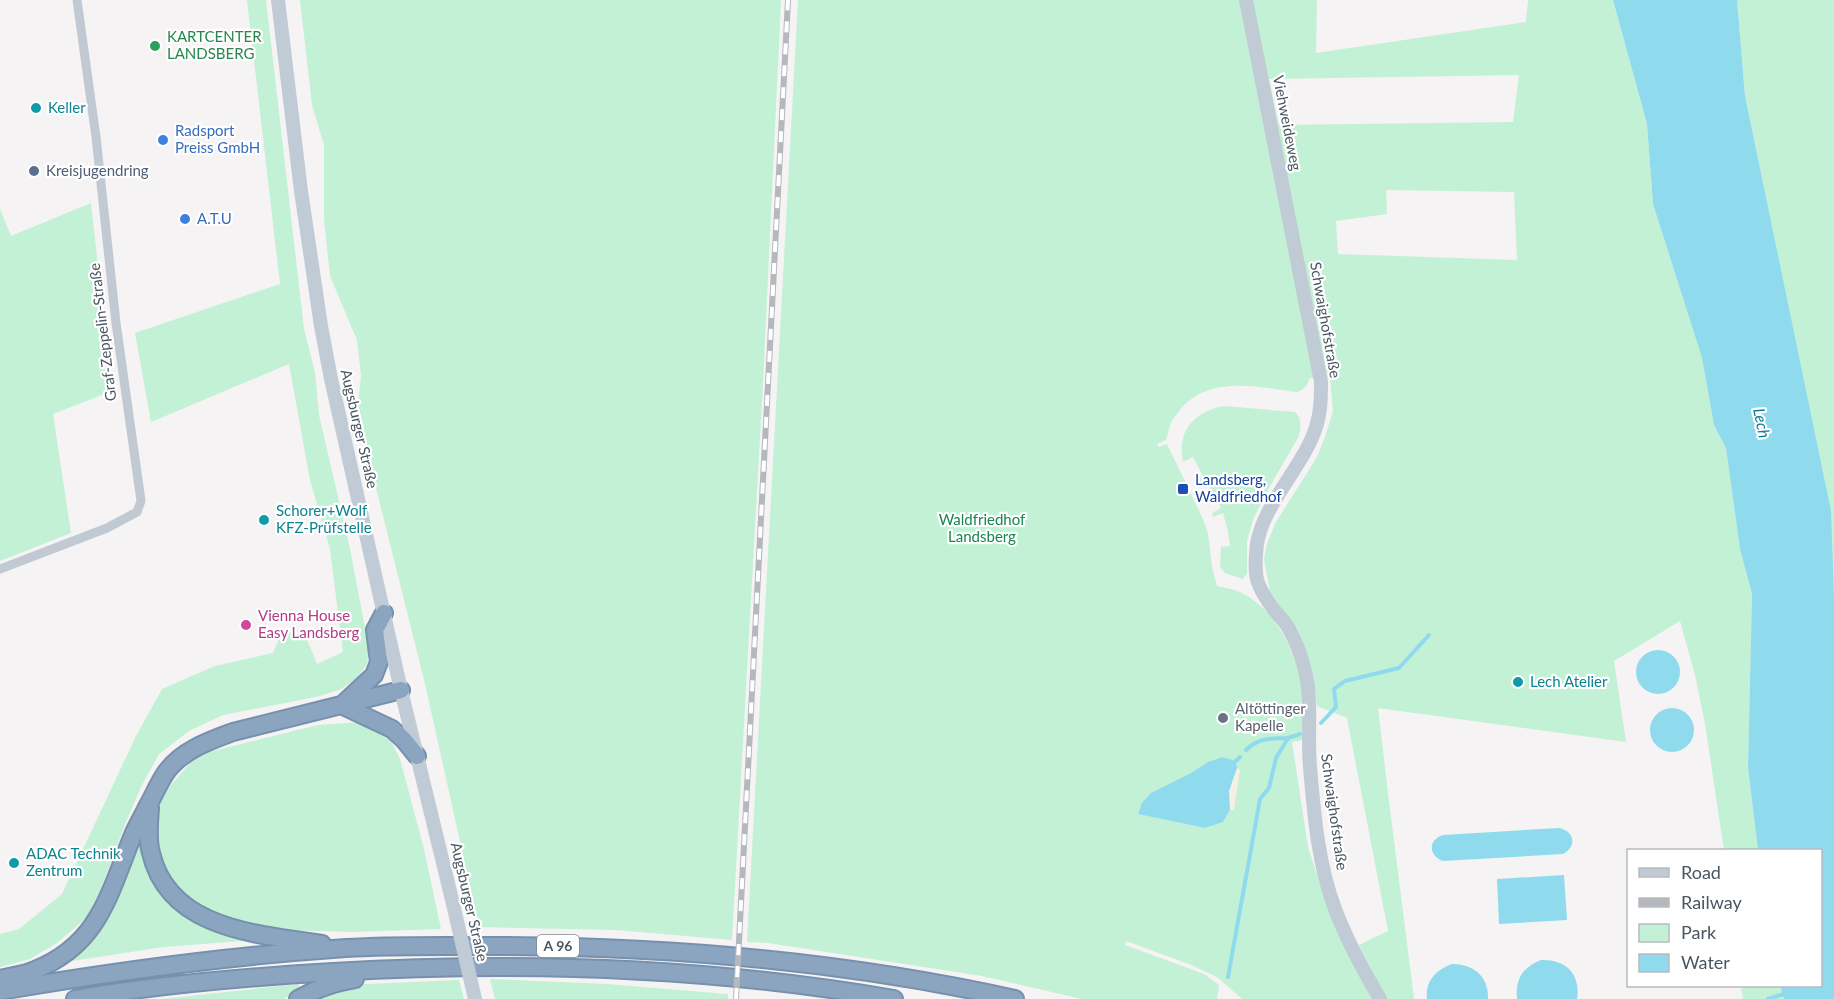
<svg xmlns="http://www.w3.org/2000/svg" width="1834" height="999" viewBox="0 0 1834 999" font-family="Lato,sans-serif">
  <style>
    .green { fill: #c3f1d5; fill-rule: evenodd }
    .sand { fill: #f5f0e5 }
    .water { fill: #90daee }
    .lines { fill: none; stroke-linecap: round; stroke-linejoin: round }
    .stream { stroke: #90daee; stroke-width: 4 }
    .highway-casing { stroke: #7690ad; stroke-width: 20 }
    .street { stroke: #c1cad2; stroke-width: 9 }
    .secondary { stroke: #c1cbd6; stroke-width: 14 }
    .highway { stroke: #8ba5c1; stroke-width: 16 }
    .rail-casing { stroke: #b5b8bd; stroke-width: 6 }
    .rail { stroke: #fff; stroke-width: 4; stroke-dasharray: 11; stroke-linecap: butt }
    .secondary-bridge { stroke: #c1cbd6; stroke-width: 14 }
    .leisure-dot { fill: #2e9e5b; stroke: #fff; stroke-width: 2 }
    .culture-dot { fill: #0f9aa8; stroke: #fff; stroke-width: 2 }
    .shop-dot { fill: #3f7fe0; stroke: #fff; stroke-width: 2 }
    .service-dot { fill: #5c6f8a; stroke: #fff; stroke-width: 2 }
    .transit-dot { fill: #1a4fb4; stroke: #fff; stroke-width: 2 }
    .hotel-dot { fill: #d1479c; stroke: #fff; stroke-width: 2 }
    .worship-dot { fill: #6b7280; stroke: #fff; stroke-width: 2 }
    .labels { text-anchor: middle; stroke-width: 4.5; stroke-linejoin: round; paint-order: stroke }
    .shield { fill: #fff; stroke: #808990; stroke-width: 1.5 }
    .shield-label { font-size: 14px; font-weight: bold; fill: #4a5661 }
    .leisure-label { font-size: 15px; fill: #27864d; stroke: #fff; text-anchor: start }
    .culture-label { font-size: 15px; fill: #0d838f; stroke: #fff; text-anchor: start }
    .street-label { font-size: 15px; fill: #4a5661; stroke: #fff }
    .shop-label { font-size: 15px; fill: #366cbe; stroke: #fff; text-anchor: start }
    .service-label { font-size: 15px; fill: #4e5e75; stroke: #fff; text-anchor: start }
    .transit-label { font-size: 15px; fill: #164399; stroke: #fff; text-anchor: start }
    .park-label { font-size: 15px; fill: #17864f; stroke: #fff }
    .hotel-label { font-size: 15px; fill: #b23c85; stroke: #fff; text-anchor: start }
    .worship-label { font-size: 15px; fill: #5b616d; stroke: #fff; text-anchor: start }
    .water-label { font-size: 16px; font-style: italic; fill: #0c7c9b; stroke: #fff }
  </style>
  <rect width="100%" height="100%" fill="#f5f3f3"/>
  <!-- green -->
  <path class="green" d="M247 0H266L304 329 315 372 319 415 350 549 369 649 367 664 356 679 339 690 316 697 223 715 189 731 159 754 141 787 125 824 100 891 86 918 57 943 30 959 0 967V934L19 929 62 894 136 736 162 689 215 666 273 653 283 629 306 637 317 664 343 652 330 549 310 480 289 364 151 422 135 333 280 284Z
    M300 0H781L763 384 732 940 616 930 479 927 425 684 375 484 358 406 361 375 357 340 330 276 324 219V145L312 105Z
    M798 0H1317L1316 53 1526 22 1528 0H1613L1647 124 1653 204 1702 358 1714 425 1726 447 1740 549 1752 594 1748 768 1758 850H1724L1705 724 1695 675 1680 621 1614 661 1626 742 1378 708 1388 793 1414 999H1386L1359 945 1388 931 1347 718 1317 706 1312 668 1293 625 1270 591 1264 560 1267 543 1276 522 1317 457 1325 437 1333 411 1330 378H1310C1307 385 1305 390 1297 392 1258 387 1208 374 1179 411 1177 415 1173 418 1171 422 1169 428 1168 434 1166 440L1157 444 1159 447 1167 444 1203 519 1208 534 1212 567 1217 586C1225 588 1233 589 1240 592 1280 611 1300 661 1304 703 1305 715 1303 728 1303 740L1292 742 1308 847 1328 909 1372 999H1242L1217 977 1189 964 1126 941 1125 945 1204 974 1219 985 1217 999H1082L982 976 768 943 747 942ZM1519 75 1513 122 1279 125 1269 79ZM1386 190 1514 192 1517 260 1338 254 1336 221 1387 214ZM1221 757 1236 761 1237 768 1240 770 1233 810H1230L1223 822 1205 828 1139 814C1164 794 1190 768 1221 757Z
    M1737 0H1834V597L1830 511 1745 96Z
    M91 203 112 391 53 414 71 533 0 561V209L11 236Z
    M1224 406 1295 412C1302 418 1301 428 1299 436L1265 495 1253 520 1247 541V573L1243 579 1225 573 1220 567 1221 547 1230 546 1228 532 1223 513 1213 517 1212 513 1221 508 1205 480 1196 485 1194 482 1203 476 1193 457 1183 462C1177 430 1194 412 1224 406Z
    M362 722 380 730 391 741 400 759 424 849 441 929 352 932 285 930 245 925 222 918 192 903 167 879 154 839 159 805 166 791 190 763 209 752 318 725Z
    M139 838C139 845 142 853 145 860 161 916 208 922 256 940L163 947 66 962Z
    M490 979 607 984 728 994V999H495Z
    M459 980 464 999H307L343 985Z
    M298 984 300 989 284 999H162Z
    M1741 986H1780L1784 999H1743Z"/>
  <!-- sand -->
  <path class="sand" d="M1237 768 1240 770 1234 810H1230L1229 791Z"/>
  <!-- water -->
  <path class="water" d="M1613 0H1737L1745 96 1831 511 1834 597V999H1784L1780 986H1820V850H1758L1748 768 1752 594 1740 549 1726 448 1714 425 1702 358 1653 204 1647 124Z
    M1636 672a22 22 0 1 1 44 0a22 22 0 1 1-44 0Z
    M1650 730a22 22 0 1 1 44 0a22 22 0 1 1-44 0Z
    M1222 757 1236 761 1237 768 1229 791 1230 810 1223 822 1205 828 1138 814 1142 803 1151 793 1189 774 1208 762Z
    M1559 828C1575 831 1577 847 1563 854L1443 861C1428 855 1428 840 1443 835Z
    M1564 875 1567 920 1499 924 1497 879Z
    M1541 960C1566 959 1581 974 1577 999H1517C1515 979 1523 967 1541 960Z
    M1452 964C1473 964 1489 976 1488 999H1427C1425 981 1436 970 1452 964Z"/>
  <g class="lines">
    <!-- stream -->
    <path class="stream" d="M1321 723 1336 707 1334 689 1345 681 1399 668 1429 635
      M1246 750C1258 738 1271 738 1288 738
      M1236 761 1240 757
      M1228 977 1260 799 1269 788 1276 758 1288 738 1300 734
      M1768 999 1787 993"/>
    <defs>
      <path id="highway" d="M344 703 374 675 379 662 375 630 384 613
        M341 705 392 729 404 740 417 756
        M150 808C149 823 147 839 151 853 169 930 258 934 322 944
        M0 979C11 976 25 975 35 970 100 944 109 893 133 835 137 825 143 816 147 807 154 795 159 782 167 771 183 750 209 741 233 732L401 690
        M0 991C116 971 229 956 346 948 394 945 442 946 490 946 666 946 843 961 1015 999
        M75 999C160 984 247 977 333 972 520 961 709 967 894 999
        M298 999C316 989 335 982 355 979"/>
    </defs>
    <!-- highway casing -->
    <use href="#highway" class="highway-casing"/>
    <!-- street -->
    <path class="street" d="M0 569 107 528 137 512 141 501 116 323 96 137 77 0"/>
    <!-- secondary -->
    <path class="secondary" d="M278 0 301 191 321 326 331 379 401 690 453 904
      M1246 0 1321 382C1321 397 1321 412 1316 427 1304 466 1263 504 1257 544 1253 577 1256 586 1275 611 1280 617 1286 623 1289 629 1295 640 1301 655 1304 667 1313 698 1307 734 1310 767 1314 814 1318 864 1335 909 1347 941 1363 970 1380 999"/>
    <!-- highway -->
    <use href="#highway" class="highway"/>
    <defs>
      <path id="rail" d="M736 999 788 0"/>
    </defs>
    <!-- rail casing -->
    <use href="#rail" class="rail-casing"/>
    <!-- rail -->
    <use href="#rail" class="rail"/>
    <!-- secondary-bridge -->
    <path class="secondary-bridge" d="M453 904 475 999"/>
  </g>
  <!-- markers -->
  <circle class="leisure-dot" cx="155" cy="46" r="6"/>
  <g class="culture-dot">
    <circle cx="36" cy="108" r="6"/>
    <circle cx="264" cy="520" r="6"/>
    <circle cx="1518" cy="682" r="6"/>
    <circle cx="14" cy="863" r="6"/>
  </g>
  <g class="shop-dot">
    <circle cx="163" cy="140" r="6"/>
    <circle cx="185" cy="219" r="6"/>
  </g>
  <circle class="service-dot" cx="34" cy="171" r="6"/>
  <rect class="transit-dot" x="1177" y="483" width="12" height="12" rx="3"/>
  <circle class="hotel-dot" cx="246" cy="625" r="6"/>
  <circle class="worship-dot" cx="1223" cy="718" r="6"/>
  <g class="labels">
    <!-- shield labels -->
    <rect class="shield" x="537" y="935" width="42" height="22" rx="4.5"/>
    <g class="shield-label">
      <text x="558" y="951">A 96</text>
    </g>
    <!-- leisure labels -->
    <g class="leisure-label">
      <text x="167" y="42">KARTCENTER<tspan x="167" dy="17">LANDSBERG</tspan></text>
    </g>
    <!-- culture labels -->
    <g class="culture-label">
      <text x="48" y="113">Keller</text>
      <text x="276" y="516">Schorer+Wolf<tspan x="276" dy="17">KFZ-Prüfstelle</tspan></text>
      <text x="1530" y="687">Lech Atelier</text>
      <text x="26" y="859">ADAC Technik<tspan x="26" dy="17">Zentrum</tspan></text>
    </g>
    <!-- street labels -->
    <g class="street-label">
      <text transform="translate(1287 123) rotate(79)" y="5">Viehweideweg</text>
      <text transform="translate(1325 320) rotate(80)" y="5">Schwaighofstraße</text>
      <text transform="translate(103 332) rotate(-97)" y="5">Graf-Zeppelin-Straße</text>
      <text transform="translate(359 429) rotate(77)" y="5">Augsburger Straße</text>
      <text transform="translate(1334 812) rotate(82)" y="5">Schwaighofstraße</text>
      <text transform="translate(469 902) rotate(77)" y="5">Augsburger Straße</text>
    </g>
    <!-- shop labels -->
    <g class="shop-label">
      <text x="175" y="136">Radsport<tspan x="175" dy="17">Preiss GmbH</tspan></text>
      <text x="197" y="224">A.T.U</text>
    </g>
    <!-- service labels -->
    <g class="service-label">
      <text x="46" y="176">Kreisjugendring</text>
    </g>
    <!-- transit labels -->
    <g class="transit-label">
      <text x="1195" y="485">Landsberg,<tspan x="1195" dy="17">Waldfriedhof</tspan></text>
    </g>
    <!-- park labels -->
    <g class="park-label">
      <text x="982" y="525">Waldfriedhof<tspan x="982" dy="17">Landsberg</tspan></text>
    </g>
    <!-- hotel labels -->
    <g class="hotel-label">
      <text x="258" y="621">Vienna House<tspan x="258" dy="17">Easy Landsberg</tspan></text>
    </g>
    <!-- worship labels -->
    <g class="worship-label">
      <text x="1235" y="714">Altöttinger<tspan x="1235" dy="17">Kapelle</tspan></text>
    </g>
    <!-- water labels -->
    <g class="water-label">
      <text transform="translate(1762 423) rotate(78)" y="6">Lech</text>
    </g>
  </g>
  <!-- legend -->
  <rect x="1627" y="849" width="195" height="138" fill="#ffffff" stroke="#b7bbc0" stroke-width="1.5"/>
  <rect x="1639" y="868" width="30" height="9" fill="#c1cbd6" stroke="#b7bbc0" stroke-width="1.5"/>
  <text x="1681" y="879" font-size="18" fill="#4a5661">Road</text>
  <rect x="1639" y="898" width="30" height="9" fill="#b5b8bd" stroke="#b7bbc0" stroke-width="1.5"/>
  <text x="1681" y="909" font-size="18" fill="#4a5661">Railway</text>
  <rect x="1639" y="924" width="30" height="18" fill="#c3f1d5" stroke="#b7bbc0" stroke-width="1.5"/>
  <text x="1681" y="939" font-size="18" fill="#4a5661">Park</text>
  <rect x="1639" y="954" width="30" height="18" fill="#90daee" stroke="#b7bbc0" stroke-width="1.5"/>
  <text x="1681" y="969" font-size="18" fill="#4a5661">Water</text>
</svg>
